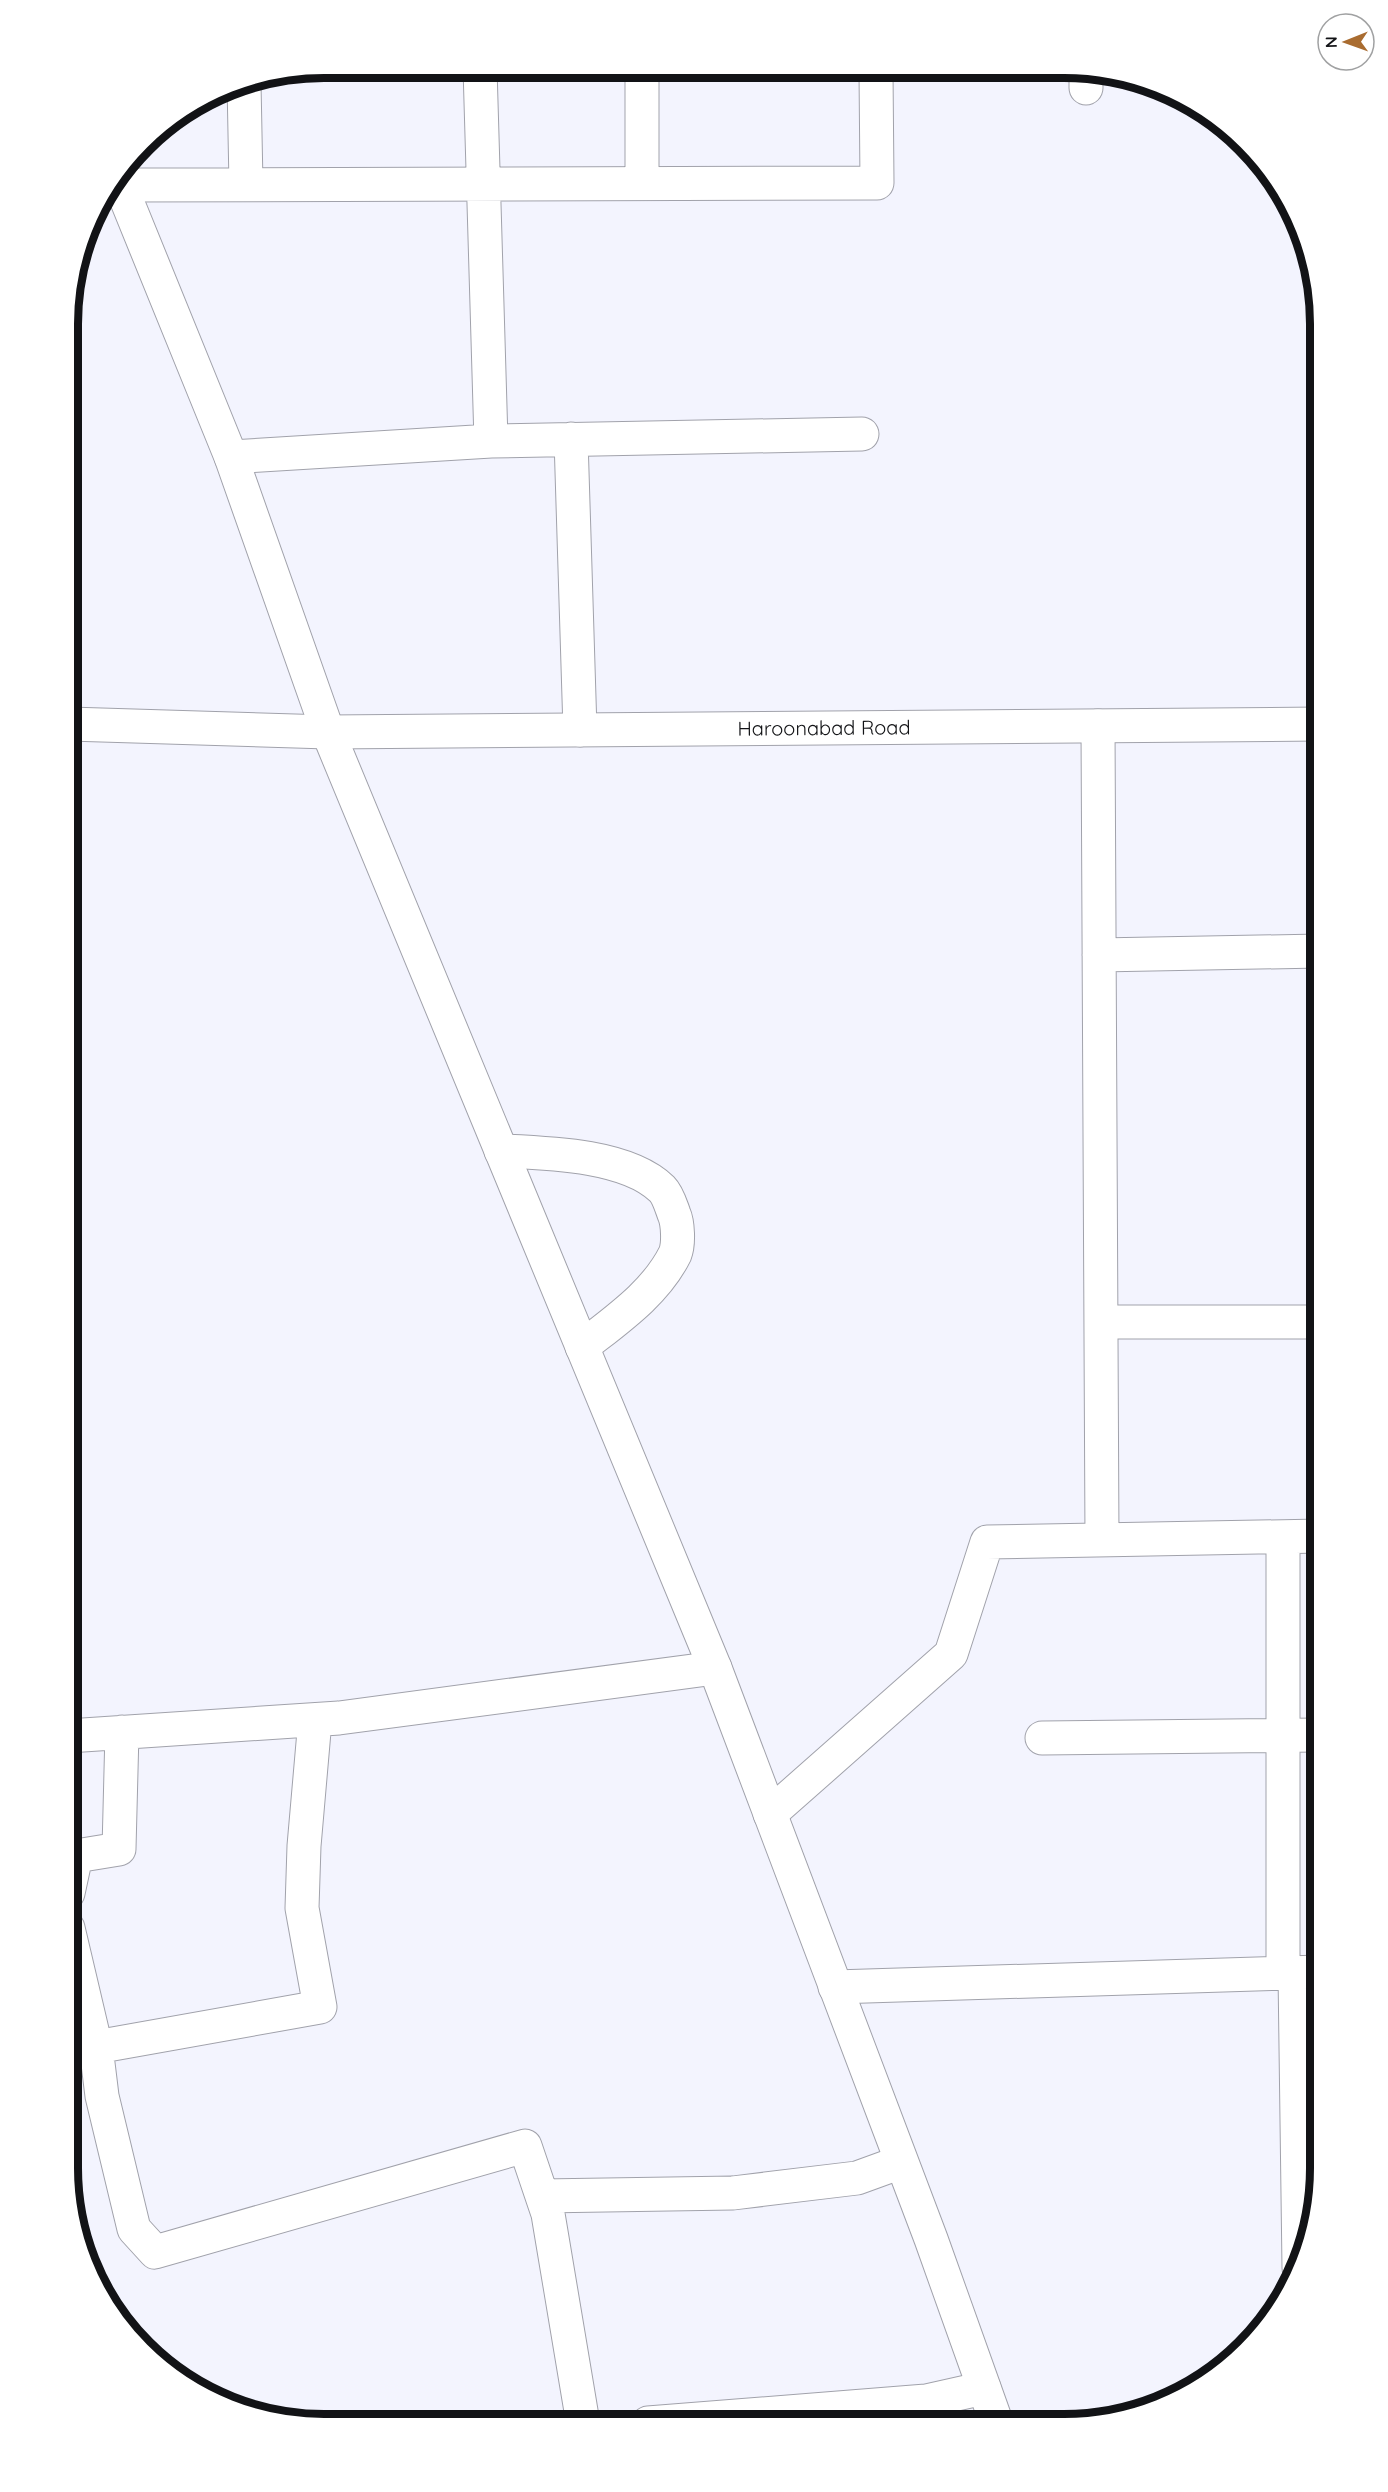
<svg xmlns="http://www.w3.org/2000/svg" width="1388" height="2492" viewBox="0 0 1388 2492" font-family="Quicksand,sans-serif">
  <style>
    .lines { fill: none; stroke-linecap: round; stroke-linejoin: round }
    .minor-casing { stroke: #a1a2ab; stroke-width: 35 }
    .major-casing { stroke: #a1a2ab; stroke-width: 35 }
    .minor { stroke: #fff; stroke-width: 33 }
    .major { stroke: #fff; stroke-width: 33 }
    .labels { text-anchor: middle; stroke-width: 6; stroke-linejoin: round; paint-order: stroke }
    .street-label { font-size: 20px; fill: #121316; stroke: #fff }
    .rim { fill: none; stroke: #121316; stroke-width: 8 }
  </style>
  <rect width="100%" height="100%" fill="#f3f4fe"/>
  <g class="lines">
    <defs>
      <path id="minor" d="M480 68 491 441
        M642 69V183
        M244 83 246 184
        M1086 88V72
        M121 185 877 183 876 71
        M571 439 580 730
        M231 457 491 441 862 434
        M69 724 328 732
        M1098 726 1102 1540
        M1099 955 1320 951
        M501 1151C549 1153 627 1155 662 1189 668 1195 671 1206 674 1214 678 1223 679 1244 675 1254 655 1294 616 1320 582 1347
        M1101 1322H1320
        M1283 1537V1974
        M68 1736 339 1718 715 1668
        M1042 1738 1320 1735
        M770 1814 951 1654 987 1542 1320 1536
        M68 1893 76 1856 119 1849 122 1732
        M68 1928 96 2047 102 2096 134 2229 155 2252 525 2146 548 2214 583 2423
        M1295 1973 1299 2268
        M835 1987 1320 1972
        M96 2047 320 2007 302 1908 304 1846 315 1720
        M542 2196 733 2193 857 2178 901 2162
        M648 2423 926 2401 984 2388"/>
      <g id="major">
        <path d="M118 179 231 457 328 732 715 1668 931 2239 997 2424"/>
        <path id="s1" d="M328 732 1320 724"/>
      </g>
    </defs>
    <!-- minor casing -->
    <use href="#minor" class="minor-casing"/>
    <!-- major casing -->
    <use href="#major" class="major-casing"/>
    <!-- minor -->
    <use href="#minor" class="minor"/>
    <!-- major -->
    <use href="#major" class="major"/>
  </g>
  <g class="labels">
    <!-- street labels -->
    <g class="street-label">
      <text dy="7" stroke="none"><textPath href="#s1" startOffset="496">Haroonabad Road</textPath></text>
    </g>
  </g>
  <!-- crop -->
  <path d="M0 0H1388V2492H0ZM324 78H1064A246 246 0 0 1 1310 324V2168A246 246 0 0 1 1064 2414H324A246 246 0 0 1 78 2168V324A246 246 0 0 1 324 78Z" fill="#fff" fill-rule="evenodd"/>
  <path class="rim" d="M324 78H1064A246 246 0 0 1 1310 324V2168A246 246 0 0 1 1064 2414H324A246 246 0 0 1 78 2168V324A246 246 0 0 1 324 78Z"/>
  <!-- north arrow -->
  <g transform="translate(1346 42) rotate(269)"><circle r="28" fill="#ffffff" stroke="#a0a1a2" stroke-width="1.5"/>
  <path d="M0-4.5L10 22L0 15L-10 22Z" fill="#a96c30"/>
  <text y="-9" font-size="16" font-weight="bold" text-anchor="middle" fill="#121316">N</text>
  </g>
</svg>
